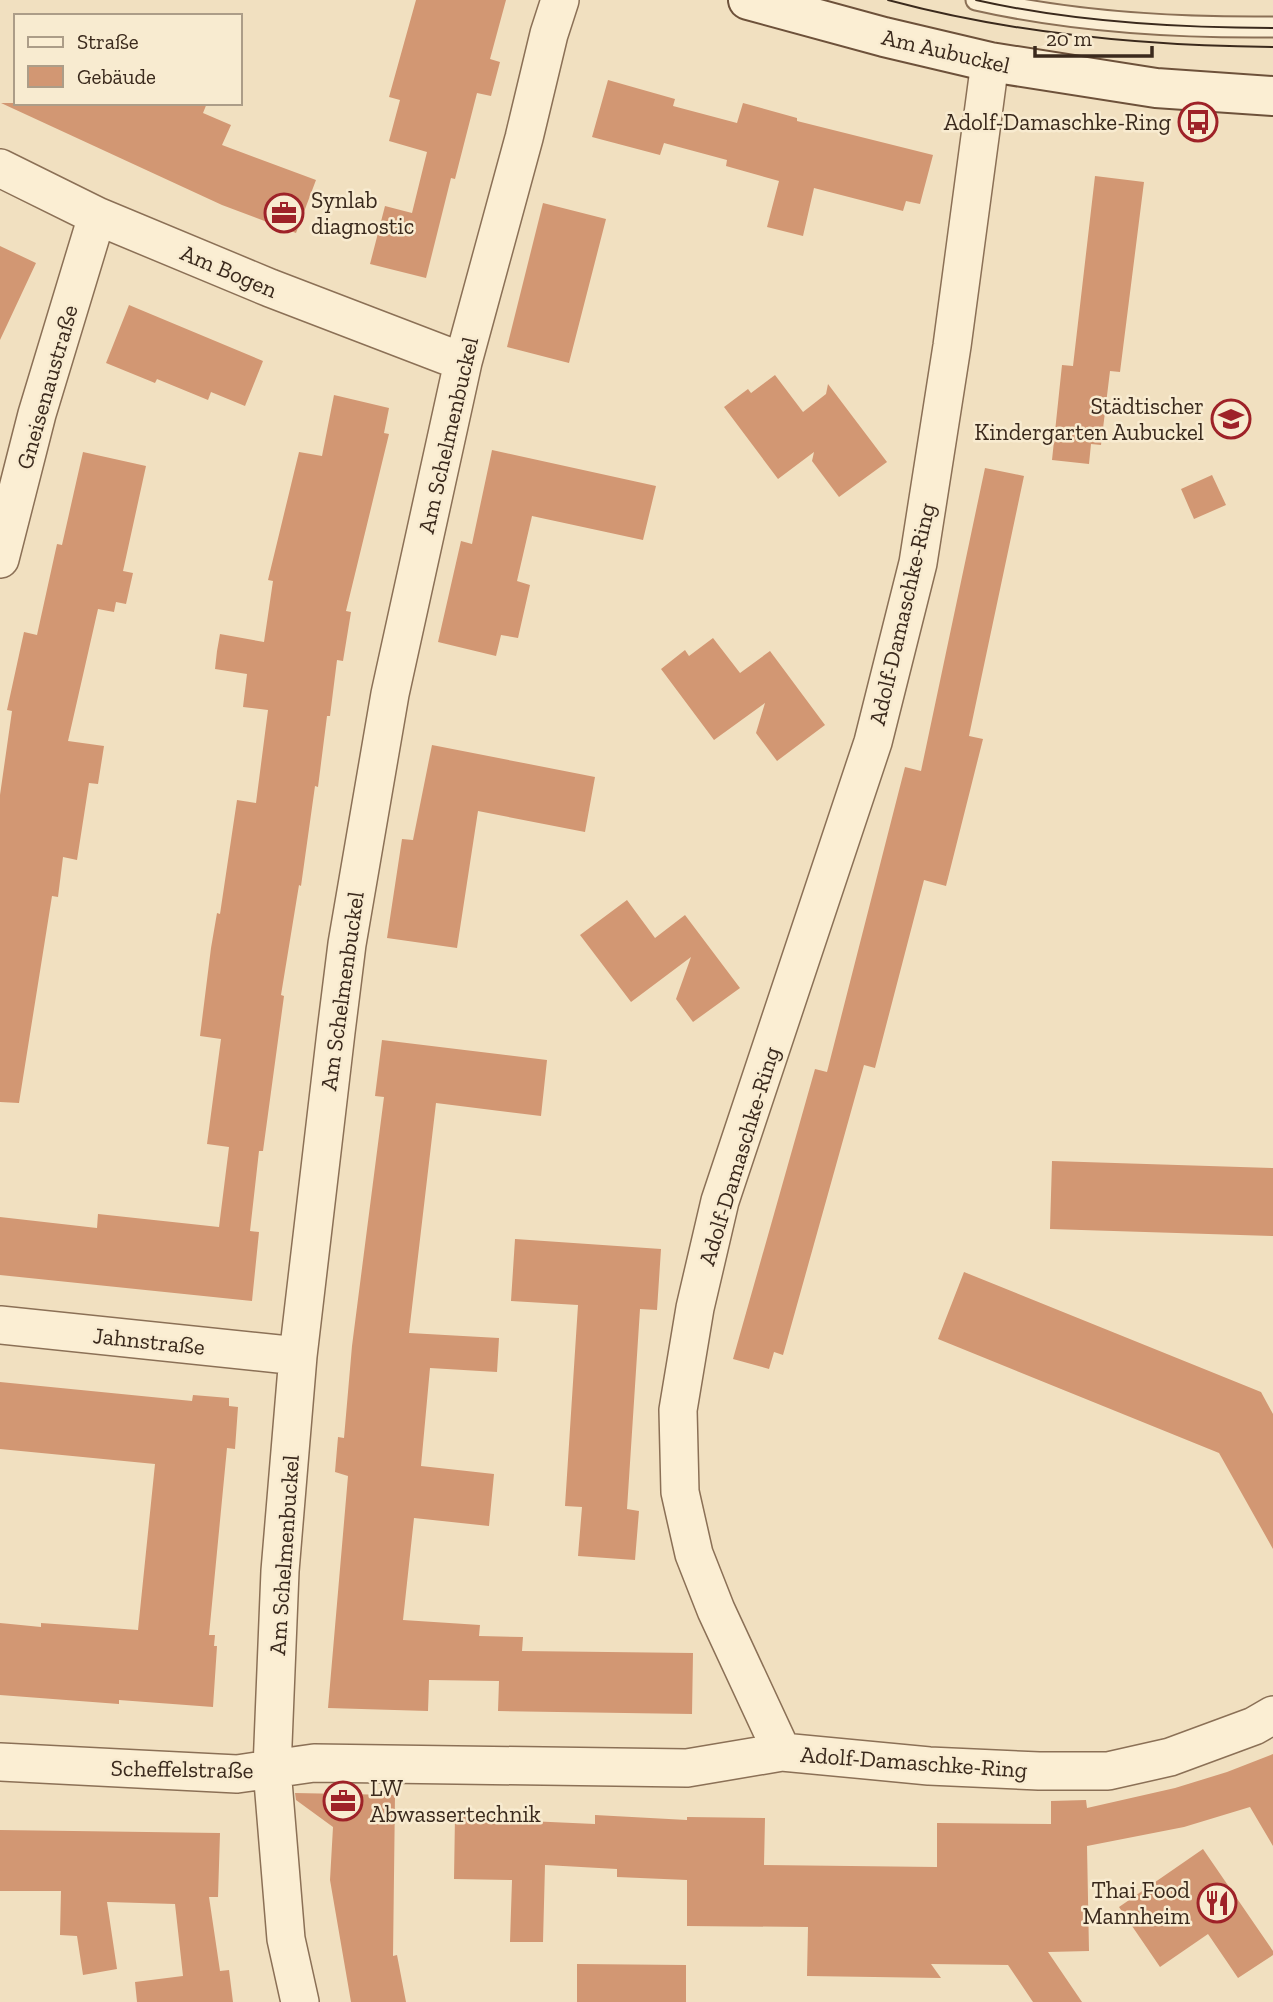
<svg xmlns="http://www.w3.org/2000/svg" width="1273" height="2002" viewBox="0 0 1273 2002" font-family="'Zilla Slab',serif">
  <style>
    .building { fill: #d29773 }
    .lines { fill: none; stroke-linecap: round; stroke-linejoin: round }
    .lane-casing { stroke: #8b7056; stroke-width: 23 }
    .street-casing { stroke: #8b7056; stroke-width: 40 }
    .secondary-casing { stroke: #6d513a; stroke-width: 42 }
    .lane { stroke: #fbeed3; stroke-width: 19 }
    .street { stroke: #fbeed3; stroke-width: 37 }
    .secondary { stroke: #fbeed3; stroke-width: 38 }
    .tram { stroke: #3a291c; stroke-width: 2 }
    .labels { text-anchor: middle; stroke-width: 5; stroke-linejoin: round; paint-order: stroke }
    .street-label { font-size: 23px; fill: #3a291c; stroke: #f8ebd0 }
    .poi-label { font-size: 23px; fill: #3a291c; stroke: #f8ebd0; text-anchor: end }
  </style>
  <rect width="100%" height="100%" fill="#f1e0c0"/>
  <!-- building -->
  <path class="building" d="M416 0H506L490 59 500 62 491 96 477 93 455 179 451 178 426 278 370 264 385 206 412 213 427 152 389 141 400 100 389 97Z
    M608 80 675 99 673 106 737 123 743 103 797 118V121L933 155 920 204 906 201 903 211 814 188 803 236 767 227 779 181 726 166 727 160 664 143 660 155 592 137Z
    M1 103H207L203 113 231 125 222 145 316 180 296 233 222 205Z
    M1095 176 1144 182 1120 372 1110 371 1101 445 1091 444 1089 464 1052 460 1062 365 1073 366Z
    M543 203 606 219 569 363 507 347Z
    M0 246 36 263 0 340Z
    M129 305 263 361 245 406 211 392 208 400 157 379 155 383 106 363Z
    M775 375 803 412 826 394 828 384 887 462 839 497 812 461 814 452 778 479 724 407 748 389 751 393Z
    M334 395 389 408 384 433 389 434 346 611 351 612 343 661 337 660 330 716H327L318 787 315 786 301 886 299 885 281 995 284 996 263 1151H259L250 1231 259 1232 252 1301 0 1275V1217L97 1228 98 1214 219 1227 229 1147 207 1144 221 1039 200 1036 211 948 217 913 220 914 237 800 256 803 268 710 243 707 247 674 215 669 217 651 220 634 264 642 273 581 268 580 299 452 322 456Z
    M492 450 656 486 643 540 532 516 517 581 530 585 518 638 501 635 496 656 438 642 461 541 472 544Z
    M83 452 146 466 123 571 133 573 126 604 116 602 114 612 98 609 68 741 104 746 98 784 89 783 77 860 63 857 58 897 52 896 19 1103 0 1102V795L12 711 7 710 24 632 37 635 57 544 62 545Z
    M985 468 1024 476 969 736 983 739 946 886 924 880 875 1068 864 1065 783 1355 774 1352 769 1369 733 1359 815 1069 827 1072 905 767 921 771Z
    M1212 475 1226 505 1194 519 1181 489Z
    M713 638 740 673 770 651 825 725 777 761 756 733 765 703 714 740 661 669 685 650 689 656Z
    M432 745 595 777 585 832 478 811 457 948 387 938 402 839 413 840Z
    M627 900 655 938 685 915 740 988 693 1022 676 999 691 957 631 1002 580 935Z
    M382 1040 547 1060 541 1116 436 1103 409 1333 499 1338 497 1372 430 1368 421 1466 494 1474 489 1526 414 1518 403 1620 480 1625 479 1636 523 1637 522 1651 693 1653 692 1714 498 1711 499 1681 429 1680 428 1711 328 1708 348 1476 335 1472 338 1437 344 1438 352 1346 384 1097 375 1096Z
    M1052 1161 1273 1168V1236L1050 1229Z
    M515 1239 661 1249 657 1310 640 1309 627 1509 639 1511 635 1560 578 1556 582 1507 565 1506 578 1305 511 1301Z
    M964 1272 1261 1392 1273 1414V1549L1219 1453 938 1339Z
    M0 1382 192 1401 193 1395 229 1398V1406L238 1407 235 1449 227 1448 209 1635H215L214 1646H217L213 1707 119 1700V1704L0 1695V1623L41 1627V1623L138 1630 155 1464 0 1449Z
    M1273 1754V1846L1250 1807 1184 1827 1087 1846 1089 1951 1048 1952 1082 2002H1033L1008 1965 931 1964 941 1978 807 1976 808 1927 687 1926V1880L617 1877V1869L545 1865 543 1942H510L512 1880 454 1879 455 1816 528 1817V1821L595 1824V1815L687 1820V1817L765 1818 764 1865 937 1867V1823L1051 1824V1801L1086 1800 1087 1808 1175 1788 1227 1772Z
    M295 1793 395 1795 393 1956 397 1955 406 2002H351L330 1880 333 1827 296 1800Z
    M0 1830 220 1833 218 1897H209L220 1971 229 1970 233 2002H137L135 1982 183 1976 175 1904 107 1902 117 1969 83 1975 77 1936 60 1935 61 1891H0Z
    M1203 1849 1273 1951V1955L1238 1978 1208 1934 1160 1967 1119 1907Z
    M577 1964 686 1965V2002H577Z"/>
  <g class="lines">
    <defs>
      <path id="lane" d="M976 0C1073 22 1173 28 1273 27"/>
      <path id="street" d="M0 168 97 216 270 288 463 362
        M0 559 37 414 97 216
        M0 1325 298 1356
        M782 1752 716 1610 694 1554 680 1492 678 1410 695 1308 720 1201 873 742 918 563 952 346 990 62
        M0 1762 237 1774 314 1763 687 1768 782 1752 929 1766 1039 1771H1108L1170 1757 1254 1726 1273 1715
        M300 2002 286 1939 272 1769 280 1571 298 1356 336 1032 347 944 390 694 463 362 524 138 549 34 560 0"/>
      <path id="secondary" d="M748 0 884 37 990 62 1156 88 1273 96"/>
    </defs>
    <!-- lane casing -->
    <use href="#lane" class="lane-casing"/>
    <!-- street casing -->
    <use href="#street" class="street-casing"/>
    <!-- secondary casing -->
    <use href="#secondary" class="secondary-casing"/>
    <!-- lane -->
    <use href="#lane" class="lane"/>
    <!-- street -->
    <use href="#street" class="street"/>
    <!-- secondary -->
    <use href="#secondary" class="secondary"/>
    <!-- tram -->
    <path class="tram" d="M888 0C1014 34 1143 46 1273 47
      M976 0C1073 22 1174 28 1273 28"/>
  </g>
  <!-- icons -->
  <defs>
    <symbol id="bus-ring" viewBox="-11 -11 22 22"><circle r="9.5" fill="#f8ebd0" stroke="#9e2228" stroke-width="1.5"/><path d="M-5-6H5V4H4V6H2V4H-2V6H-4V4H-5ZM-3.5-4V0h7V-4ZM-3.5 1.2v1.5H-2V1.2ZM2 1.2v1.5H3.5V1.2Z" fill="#9e2228"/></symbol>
    <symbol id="office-ring" viewBox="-11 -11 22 22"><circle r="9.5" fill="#f8ebd0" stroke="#9e2228" stroke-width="1.5"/><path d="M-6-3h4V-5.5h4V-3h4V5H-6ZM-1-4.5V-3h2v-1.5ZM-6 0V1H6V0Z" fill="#9e2228"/></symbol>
    <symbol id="school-ring" viewBox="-11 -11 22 22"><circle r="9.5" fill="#f8ebd0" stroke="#9e2228" stroke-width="1.5"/><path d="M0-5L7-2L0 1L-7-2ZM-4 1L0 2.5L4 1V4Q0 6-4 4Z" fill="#9e2228"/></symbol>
    <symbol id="restaurant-ring" viewBox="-11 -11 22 22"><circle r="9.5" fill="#f8ebd0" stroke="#9e2228" stroke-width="1.5"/><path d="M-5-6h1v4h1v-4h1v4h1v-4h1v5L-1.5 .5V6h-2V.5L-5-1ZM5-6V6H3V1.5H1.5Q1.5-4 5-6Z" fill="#9e2228"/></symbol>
  </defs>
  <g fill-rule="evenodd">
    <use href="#bus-ring" x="1176" y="100" width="44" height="44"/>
    <use href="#office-ring" x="262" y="191" width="44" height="44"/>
    <use href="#school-ring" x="1209" y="397" width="44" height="44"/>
    <use href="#office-ring" x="321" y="1779" width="44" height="44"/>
    <use href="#restaurant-ring" x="1195" y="1881" width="44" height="44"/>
  </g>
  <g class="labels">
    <!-- street labels -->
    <g class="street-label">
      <text transform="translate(946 51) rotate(13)" y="8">Am Aubuckel</text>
      <text transform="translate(229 271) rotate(23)" y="8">Am Bogen</text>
      <text transform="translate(47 387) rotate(-74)" y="8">Gneisenaustraße</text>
      <text transform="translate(448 435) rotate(-77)" y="8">Am Schelmenbuckel</text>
      <text transform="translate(902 614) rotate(-77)" y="8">Adolf-Damaschke-Ring</text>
      <text transform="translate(342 991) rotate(-82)" y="8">Am Schelmenbuckel</text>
      <text transform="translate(739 1156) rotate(-73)" y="8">Adolf-Damaschke-Ring</text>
      <text transform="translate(149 1341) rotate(6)" y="8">Jahnstraße</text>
      <text transform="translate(284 1555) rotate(-86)" y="8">Am Schelmenbuckel</text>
      <text transform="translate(914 1762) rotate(4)" y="8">Adolf-Damaschke-Ring</text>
      <text transform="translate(182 1769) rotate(1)" y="8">Scheffelstraße</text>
    </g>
    <!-- poi labels -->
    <g class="poi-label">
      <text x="1171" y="130">Adolf-Damaschke-Ring</text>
      <text x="311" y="208" text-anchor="start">Synlab<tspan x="311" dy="26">diagnostic</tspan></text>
      <text x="1204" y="414">Städtischer<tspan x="1204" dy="26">Kindergarten Aubuckel</tspan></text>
      <text x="370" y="1796" text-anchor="start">LW<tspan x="370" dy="26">Abwassertechnik</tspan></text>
      <text x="1190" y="1898">Thai Food<tspan x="1190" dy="26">Mannheim</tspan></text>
    </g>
  </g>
  <!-- legend -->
  <rect x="14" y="14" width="228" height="91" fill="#f8ebd0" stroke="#ac9d88" stroke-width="2"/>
  <rect x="28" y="37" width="35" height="10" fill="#fbeed3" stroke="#ac9d88" stroke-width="2"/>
  <text x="77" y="49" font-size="21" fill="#3a291c">Straße</text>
  <rect x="28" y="66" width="35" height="21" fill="#d29773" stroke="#ac9d88" stroke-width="2"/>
  <text x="77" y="84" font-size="21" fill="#3a291c">Gebäude</text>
  <!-- scale -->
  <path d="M1035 46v10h117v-10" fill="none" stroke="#3a291c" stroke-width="3.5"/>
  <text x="1046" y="46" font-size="21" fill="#3a291c" stroke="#f8ebd0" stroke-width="5" paint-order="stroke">20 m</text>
</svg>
